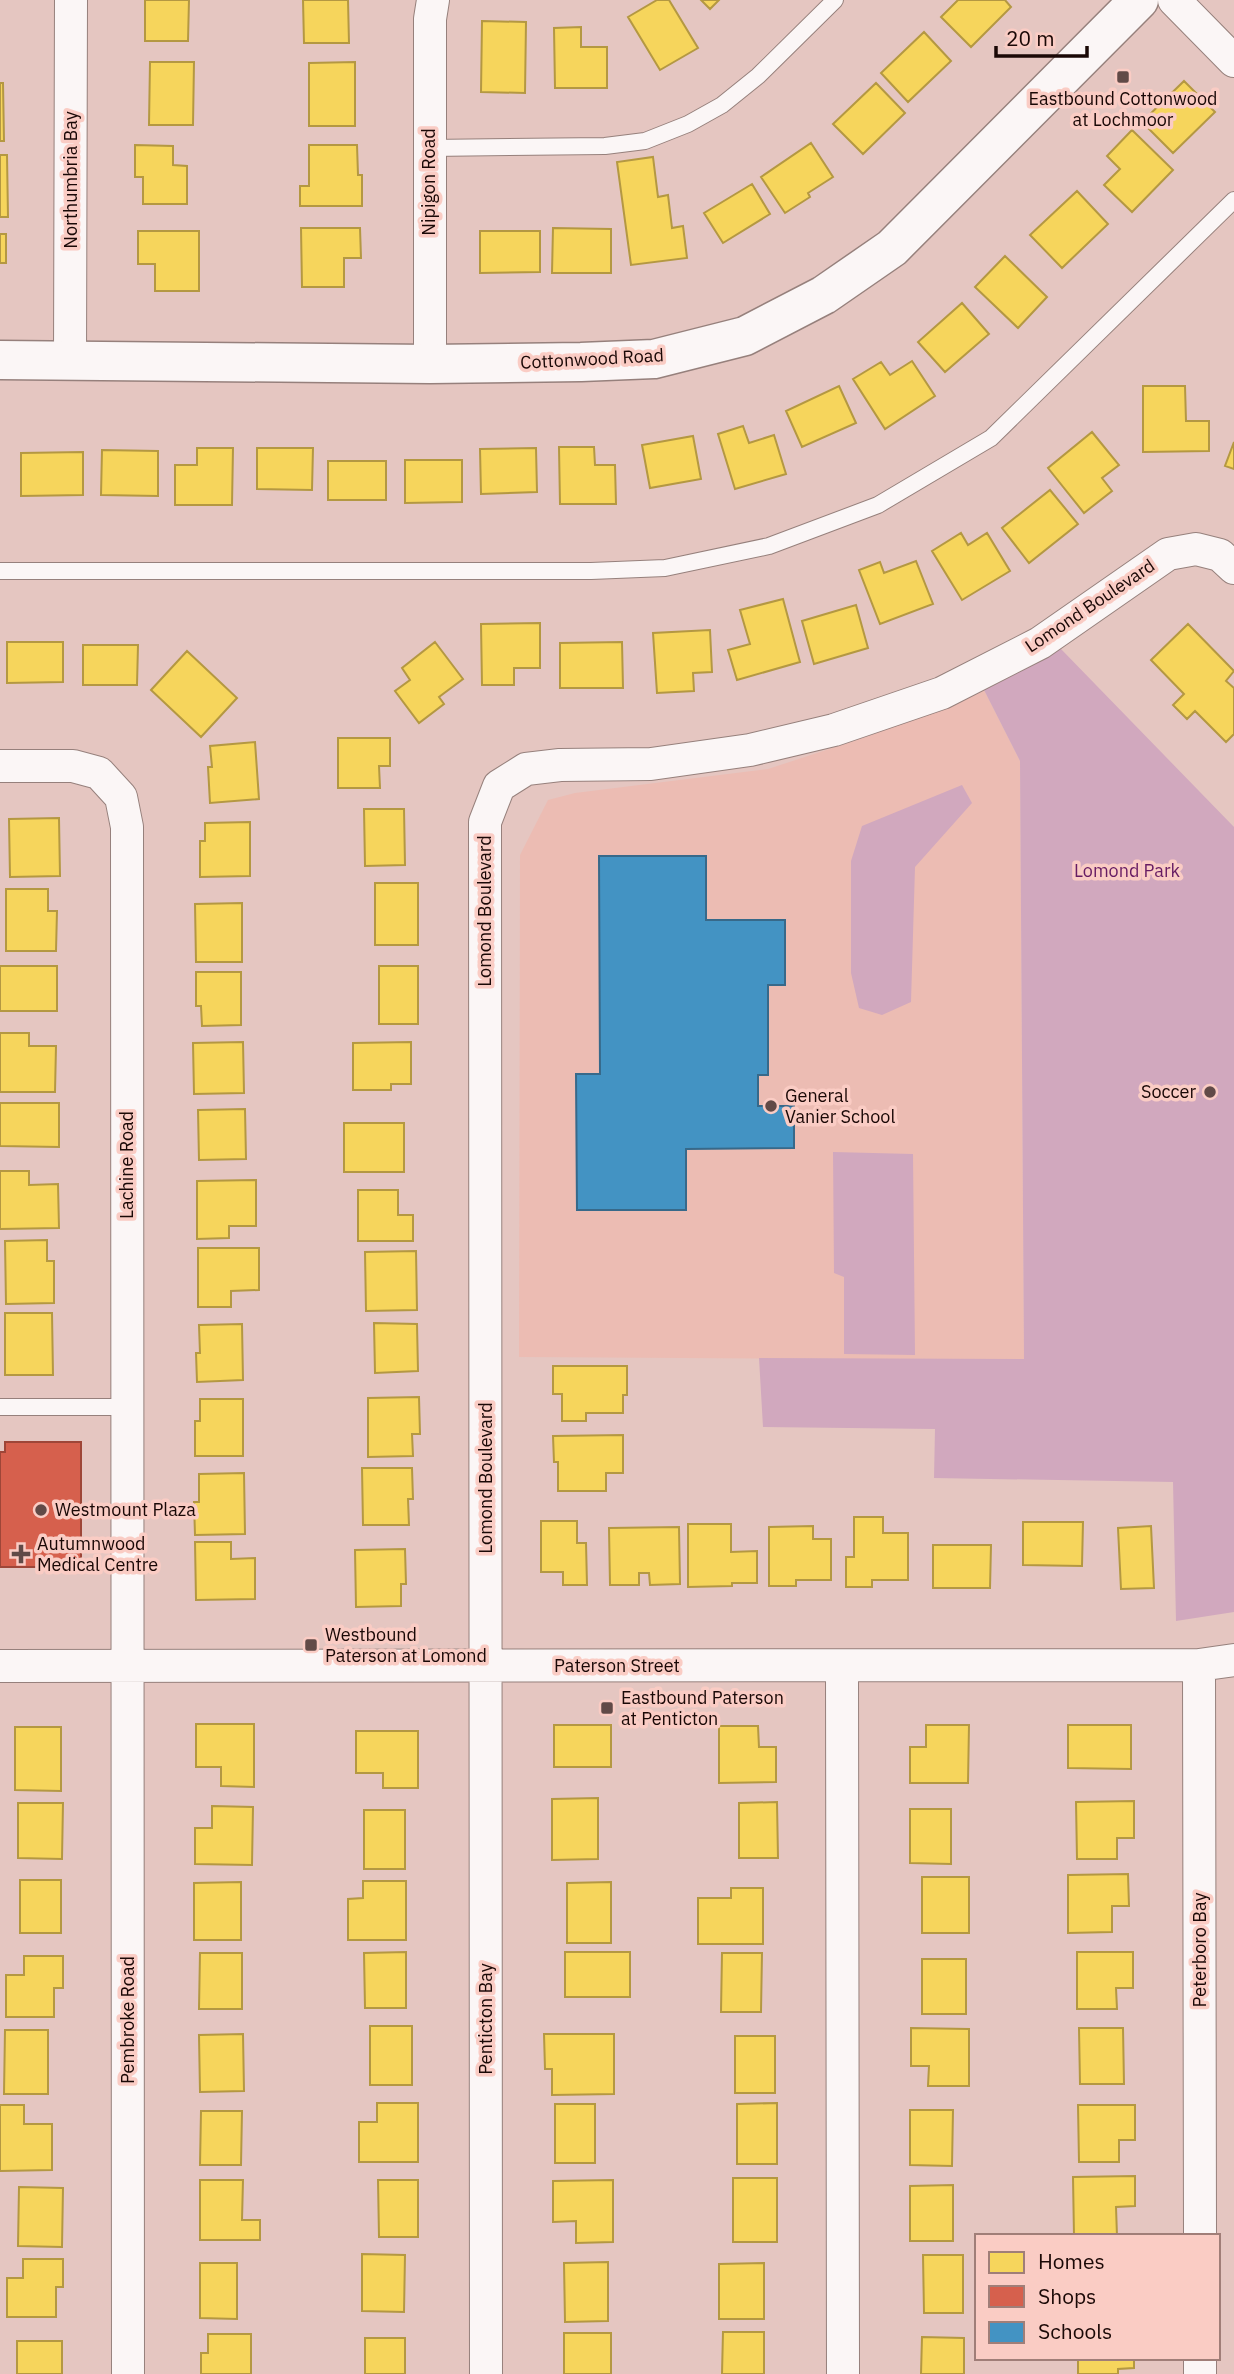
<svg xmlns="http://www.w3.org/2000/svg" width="1234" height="2374" viewBox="0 0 1234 2374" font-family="'IBM Plex Sans',sans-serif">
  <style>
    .built { fill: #ecbcb3 }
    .green { fill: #d1a8be }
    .homes { fill: #f6d55c; stroke: #b49842; stroke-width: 2 }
    .shops { fill: #d6604d; stroke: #9e4638; stroke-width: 2 }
    .schools { fill: #4393c3; stroke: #37698a; stroke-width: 2 }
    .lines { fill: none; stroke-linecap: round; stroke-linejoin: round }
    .service-casing { stroke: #96807c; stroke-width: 18 }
    .minor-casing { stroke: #96807c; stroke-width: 34 }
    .tertiary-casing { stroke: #96807c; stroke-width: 41 }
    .service { stroke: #fbf6f6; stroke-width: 16 }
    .minor { stroke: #fbf6f6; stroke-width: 32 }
    .tertiary { stroke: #fbf6f6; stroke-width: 38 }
    .poi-dot { fill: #614a47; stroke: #faccc4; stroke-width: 2.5 }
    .labels { text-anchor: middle; stroke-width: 7; stroke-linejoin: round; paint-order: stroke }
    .poi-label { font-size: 18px; fill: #1a0806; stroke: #faccc4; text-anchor: start }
    .street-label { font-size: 18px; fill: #1a0806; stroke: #faccc4 }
    .park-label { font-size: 18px; fill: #671c63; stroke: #faccc4 }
  </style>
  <rect width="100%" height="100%" fill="#e5c6c1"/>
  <!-- built -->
  <path class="built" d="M982 686 1020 761 1024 1360 519 1357 520 855 548 800 575 793 768 769 869 736Z"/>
  <!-- green -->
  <path class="green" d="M1061 649 1234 827V1612L1176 1621 1173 1482 934 1478 935 1429 763 1427 759 1358 1024 1359 1020 761 982 686Z
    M962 785 972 803 915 867 911 1002 882 1015 859 1008 851 973V861L862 826Z
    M833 1152 913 1154 915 1355 844 1354V1277L834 1273Z"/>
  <!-- homes -->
  <path class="homes" d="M145 0H189L188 41H145Z
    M303 0H348L349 43H304Z
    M657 0H669L698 48 660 70 628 17Z
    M701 0H719L710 9Z
    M958 0H1005L1011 7 971 47 941 17Z
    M482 21 526 22 525 93 481 92Z
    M581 27V47H607V88H555L554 28Z
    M924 32 951 61 908 102 881 73Z
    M150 62H194L193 125H149Z
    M355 62V126H309V63Z
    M1184 81 1215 112 1173 153 1142 122Z
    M0 83H3L4 141H0Z
    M876 83 905 113 863 154 833 124Z
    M1132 130 1173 170 1132 212 1104 185 1120 169 1107 156Z
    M811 143 833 177 808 193 810 197 785 213 761 177Z
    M135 145 173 146V165L187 166V204H143V177H135Z
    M309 145H357L358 175H362V206H300V186H309Z
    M0 155H7L8 217H0Z
    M653 157 658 197 668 195 672 228 683 226 687 258 631 265 617 162Z
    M752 184 770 214 723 243 704 213Z
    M1077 191 1108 224 1062 268 1030 235Z
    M301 228H360L361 258H344V287H302Z
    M553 228 611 229V273H552Z
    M138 231H199V291H155V264H138Z
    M480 231H540V272L480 273Z
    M0 234H6V263H0Z
    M1005 256 1047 297 1018 328 975 287Z
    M962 303 989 334 945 372 918 342Z
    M912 361 935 396 885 429 853 379 881 362 890 375Z
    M839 386 856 423 802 447 786 411Z
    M1143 386H1185L1186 421H1209V451L1143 452Z
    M743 426 749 443 774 435 786 474 735 489 718 434Z
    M1092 432 1119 465 1102 478 1112 491 1084 513 1048 468Z
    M693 436 701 479 650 488 642 445Z
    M1234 442V469L1225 466Z
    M559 447H594L595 465H615L616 504H560Z
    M197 448H233L232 505H175V465H197Z
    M257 448H313L312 490 257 489Z
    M536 448 537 492 481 494 480 449Z
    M102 450 158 451V496L101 495Z
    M83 452V495L21 496V453Z
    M405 460H462V502L405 503Z
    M328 461H386V500H328Z
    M1050 490 1078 524 1029 563 1002 528Z
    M961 533 968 545 987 533 1010 571 962 600 932 551Z
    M916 561 933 604 880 624 859 570 880 562 884 573Z
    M783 599 800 662 737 680 728 650 750 644 740 610Z
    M856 605 868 648 814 664 802 621Z
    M540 623V668H514V685H482L481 624Z
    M1188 624 1234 671 1226 681 1234 688V734L1226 742 1195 711 1187 719 1173 705 1184 694 1151 660Z
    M710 630 712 672 693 673 694 691 657 693 653 633Z
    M7 642H63V682L7 683Z
    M435 642 463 679 439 697 444 704 419 723 395 691 410 680 402 668Z
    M622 642 623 688H560V643Z
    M83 645H138L137 685H83Z
    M187 651 237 698 201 737 151 690Z
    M338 738H390V766H379L380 788H338Z
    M255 742 259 799 210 803 208 767H212L210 746Z
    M364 809H404L405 865 365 866Z
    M59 818 60 876 10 877 9 819Z
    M250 822V876L200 877V841H205V823Z
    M375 883H418V945H375Z
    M6 889H48V911H57L56 951H6Z
    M242 903V962H196L195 904Z
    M0 966H57V1011H0Z
    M379 966H418V1024H379Z
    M196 972H241V1025L202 1026 201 1006H196Z
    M0 1033H29V1046H56L55 1092H0Z
    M243 1042 244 1093 194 1094 193 1043Z
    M411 1042V1084H391V1090H353V1043Z
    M0 1103H59V1147L0 1146Z
    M245 1109 246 1159 199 1160 198 1110Z
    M344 1123H404V1172H344Z
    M0 1171H29V1185L58 1184 59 1228 0 1229Z
    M256 1180V1226H229V1238L197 1239V1181Z
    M358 1190H398V1215H413V1241H358Z
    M47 1240V1261H54V1303L6 1304 5 1241Z
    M198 1248H259V1290L231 1291V1307H198Z
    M416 1251 417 1310 366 1311 365 1252Z
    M5 1313H52L53 1375H5Z
    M374 1323 417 1324 418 1371 375 1373Z
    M242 1324 243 1380 197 1382 196 1353H200L199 1325Z
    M553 1366H627V1395H623V1413H586V1421H562V1394H553Z
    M419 1397 420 1434H412L413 1456 368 1457V1398Z
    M200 1399H243V1456H195V1421H200Z
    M623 1435V1473H606V1491H558V1462H554L553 1436Z
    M362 1468H412L413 1499H408L409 1525H363Z
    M244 1473 245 1534 195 1535 194 1502H199V1474Z
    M854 1517H883V1533H908V1580H872V1587H846V1557H854Z
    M541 1521H577V1543H586L587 1585H563V1572H541Z
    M1023 1522H1083L1082 1566 1023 1565Z
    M688 1524H731V1552L757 1551V1583H732V1586L688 1587Z
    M813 1526V1539H831V1580H796V1586H769V1527Z
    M1151 1526 1154 1588 1121 1589 1118 1528Z
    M679 1527 680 1584 650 1585 649 1573H639V1585H610L609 1528Z
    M195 1542H231V1559L255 1558V1599L196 1600Z
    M933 1545H991L990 1588H933Z
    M405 1549 406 1584H401V1606L356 1607 355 1550Z
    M196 1724H254V1787L221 1786V1767H196Z
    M554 1725H611V1767H554Z
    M926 1725H969L968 1783H910V1747H926Z
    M1068 1725H1131V1769L1068 1768Z
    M719 1726H758L759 1747H776V1782L719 1783Z
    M15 1727H61V1791L15 1790Z
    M356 1731H418V1788H383V1773H356Z
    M598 1798V1859L552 1860V1799Z
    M1134 1801V1838H1117V1859H1077L1076 1802Z
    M777 1802 778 1858H739V1803Z
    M18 1803H63L62 1859 18 1858Z
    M212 1806 253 1807 252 1865 195 1864V1828H212Z
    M910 1809H951V1864L910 1863Z
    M364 1810H405V1869H364Z
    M1128 1874 1129 1906H1112V1932L1068 1933V1875Z
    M922 1877H969V1933H922Z
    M20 1880H61V1933H20Z
    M363 1881H406V1940H348V1899L363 1898Z
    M241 1882V1940H194V1883Z
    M611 1882V1943H567V1883Z
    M731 1888H763V1944H698V1898H731Z
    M406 1952V2008H365L364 1953Z
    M565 1952H630V1997H565Z
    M1077 1952H1133V1988H1116L1117 2009H1077Z
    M200 1953H242V2009H199Z
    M722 1953H762L761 2012H721Z
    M24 1956H63V1988H54V2017H6V1975H24Z
    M922 1959H966V2014H922Z
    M370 2026H412V2085H370Z
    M911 2028 969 2029V2086H928L929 2066H911Z
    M1079 2028H1123L1124 2084H1080Z
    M5 2030H48V2094H4Z
    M243 2034 244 2091 200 2092 199 2035Z
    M544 2034H614V2094L552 2095V2069H545Z
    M735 2036H775V2093H735Z
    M377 2103H418V2162H359V2122H377Z
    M777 2103V2164H737V2104Z
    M555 2104H595V2163H555Z
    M0 2105H24V2124H52V2170L0 2171Z
    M1078 2105H1135V2140H1119V2162H1079Z
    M910 2110H953L952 2166 910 2165Z
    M201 2111H242L241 2165H200Z
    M1135 2176V2206L1116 2207 1117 2236H1074L1073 2177Z
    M733 2178H777V2242H733Z
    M200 2180H243L242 2220H260V2240H200Z
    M378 2180H418V2237H379Z
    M613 2180V2242L576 2243V2221L553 2222V2181Z
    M953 2185V2241H910V2186Z
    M19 2187 63 2188 62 2247 18 2246Z
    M362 2254 405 2255 404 2312 362 2311Z
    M923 2255H963V2313H924Z
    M23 2259H63V2287H56V2317H7V2278H23Z
    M608 2262V2321L565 2322 564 2263Z
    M200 2263H237V2319L200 2318Z
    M764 2263V2319H719V2264Z
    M723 2332H764V2374H722Z
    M564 2333H611V2374H564Z
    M208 2334H251V2374H201V2353H208Z
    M922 2337 964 2338V2374H921Z
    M365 2338H405V2374H365Z
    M17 2341H62V2374H17Z
    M1078 2358H1134V2368L1118 2369V2374H1078Z"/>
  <!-- shops -->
  <path class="shops" d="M5 1442H81V1567H0V1452H5Z"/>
  <!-- schools -->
  <path class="schools" d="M599 856H706V920H785V985H768V1075H758V1106H794V1148L686 1149V1210H577L576 1074H600Z"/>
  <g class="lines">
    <defs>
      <path id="service" d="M429 148 605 146 645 141 688 124 722 105 758 76 835 0
        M0 571H591L665 568 769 546 878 505 991 438 1234 200
        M0 1407H128"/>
      <path id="minor" d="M1174 0 1234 61
        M70 360 71 0
        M430 364V19L433 0
        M0 766H73L99 773 121 797 127 827 128 2374
        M1199 1665 1200 2236
        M0 1666C400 1665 800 1668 1199 1665L1234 1660
        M842 1667 843 2374
        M1200 2358V2374
        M486 2374 485 822 499 786 526 769 560 765 651 764 750 750 834 730 942 693 1040 643 1168 554 1196 549 1220 555 1234 568"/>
      <path id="tertiary" d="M0 360 430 364 581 362 654 359 745 336 824 295 892 248 1139 0"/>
    </defs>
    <!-- service casing -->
    <use href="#service" class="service-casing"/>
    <!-- minor casing -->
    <use href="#minor" class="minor-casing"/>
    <!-- tertiary casing -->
    <use href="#tertiary" class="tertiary-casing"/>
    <!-- service -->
    <use href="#service" class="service"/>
    <!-- minor -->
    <use href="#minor" class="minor"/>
    <!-- tertiary -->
    <use href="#tertiary" class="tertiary"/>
  </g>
  <!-- markers -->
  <g class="poi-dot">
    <rect x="1116" y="70" width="14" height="14" rx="3.5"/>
    <circle cx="1210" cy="1092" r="7"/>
    <circle cx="771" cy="1106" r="7"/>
    <circle cx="41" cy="1510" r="7"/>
    <path d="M17.5 1543.5h7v7h7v7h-7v7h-7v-7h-7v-7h7z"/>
    <rect x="304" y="1638" width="14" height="14" rx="3.5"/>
    <rect x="600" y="1701" width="14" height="14" rx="3.5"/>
  </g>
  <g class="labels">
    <!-- poi labels -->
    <g class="poi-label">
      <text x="1123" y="105" text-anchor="middle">Eastbound Cottonwood<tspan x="1123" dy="21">at Lochmoor</tspan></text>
      <text x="1196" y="1098" text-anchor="end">Soccer</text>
      <text x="785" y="1102">General<tspan x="785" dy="21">Vanier School</tspan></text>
      <text x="55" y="1516">Westmount Plaza</text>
      <text x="37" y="1550">Autumnwood<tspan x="37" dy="21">Medical Centre</tspan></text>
      <text x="325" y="1641">Westbound<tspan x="325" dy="21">Paterson at Lomond</tspan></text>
      <text x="621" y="1704">Eastbound Paterson<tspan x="621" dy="21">at Penticton</tspan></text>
    </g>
    <!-- street labels -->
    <g class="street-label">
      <text transform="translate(71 180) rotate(-90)" y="6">Northumbria Bay</text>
      <text transform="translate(429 182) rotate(-90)" y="6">Nipigon Road</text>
      <text transform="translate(592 359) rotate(-3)" y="6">Cottonwood Road</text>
      <text transform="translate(1090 606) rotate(-34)" y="6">Lomond Boulevard</text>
      <text transform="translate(485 911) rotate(-90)" y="6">Lomond Boulevard</text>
      <text transform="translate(127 1165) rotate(-90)" y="6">Lachine Road</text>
      <text transform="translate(486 1478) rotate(-90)" y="6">Lomond Boulevard</text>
      <text x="617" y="1672">Paterson Street</text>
      <text transform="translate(1200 1950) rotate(-90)" y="6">Peterboro Bay</text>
      <text transform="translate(486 2019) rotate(-90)" y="6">Penticton Bay</text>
      <text transform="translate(128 2020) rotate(-90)" y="6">Pembroke Road</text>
    </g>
    <!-- park labels -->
    <g class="park-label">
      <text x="1127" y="877">Lomond Park</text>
    </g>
  </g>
  <!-- legend -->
  <rect x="975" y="2234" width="245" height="126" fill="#faccc4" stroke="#a07e78" stroke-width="2"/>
  <rect x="989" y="2252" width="35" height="21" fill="#f6d55c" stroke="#a07e78" stroke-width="2"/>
  <text x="1038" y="2269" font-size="21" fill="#1a0806">Homes</text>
  <rect x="989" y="2286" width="35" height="21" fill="#d6604d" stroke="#a07e78" stroke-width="2"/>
  <text x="1038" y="2304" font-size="21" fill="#1a0806">Shops</text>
  <rect x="989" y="2322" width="35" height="21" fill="#4393c3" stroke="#a07e78" stroke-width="2"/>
  <text x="1038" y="2339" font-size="21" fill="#1a0806">Schools</text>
  <!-- scale -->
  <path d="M996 46v10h91v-10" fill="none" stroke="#1a0806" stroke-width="3.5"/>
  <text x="1006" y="46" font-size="21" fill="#1a0806" stroke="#faccc4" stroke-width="5" paint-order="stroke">20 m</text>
</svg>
